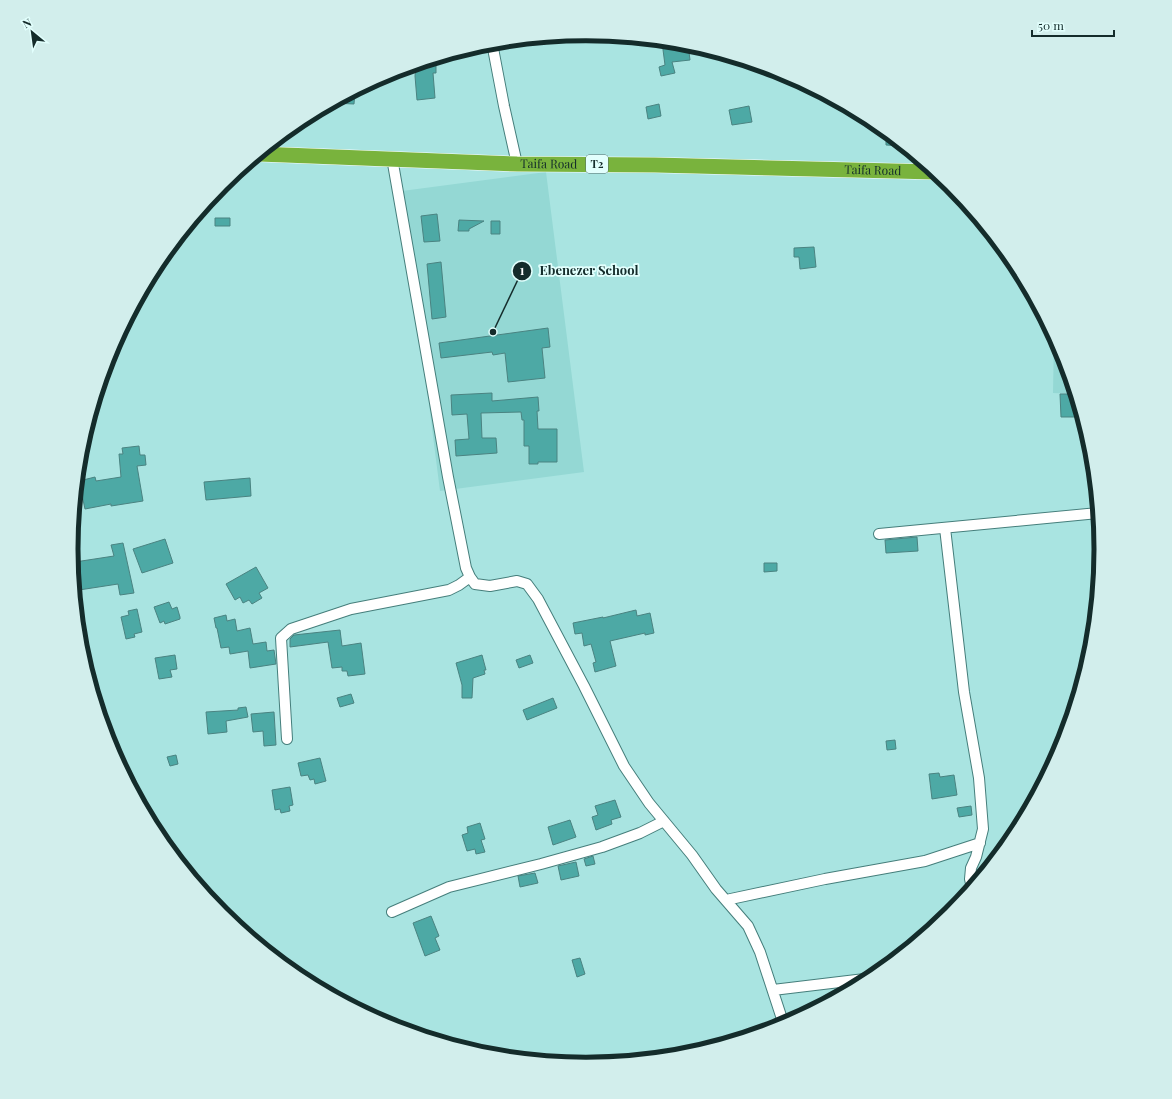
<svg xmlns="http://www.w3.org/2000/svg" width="1172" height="1099" viewBox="0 0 1172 1099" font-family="'Playfair Display',serif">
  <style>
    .built { fill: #94d8d4 }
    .building { fill: #4da9a5; stroke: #4a8381 }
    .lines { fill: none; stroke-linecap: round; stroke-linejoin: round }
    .minor-casing { stroke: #457e7b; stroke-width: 12 }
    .highway-casing { stroke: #fff; stroke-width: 16 }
    .minor { stroke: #fff; stroke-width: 10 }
    .highway { stroke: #79b33d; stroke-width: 15 }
    .labels { text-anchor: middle; stroke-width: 3.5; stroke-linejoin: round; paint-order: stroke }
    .shield { fill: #e2fffd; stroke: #526b6a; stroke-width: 1 }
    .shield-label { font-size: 11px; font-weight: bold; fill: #142c2b }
    .street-label { font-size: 12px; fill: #142c2b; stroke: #e2fffd }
    .rim { fill: none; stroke: #142c2b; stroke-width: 5 }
    .leader { fill: none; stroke: #142c2b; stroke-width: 1.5 }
    .callout-dot { fill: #142c2b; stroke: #e2fffd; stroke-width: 1.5 }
    .mark-label { font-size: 12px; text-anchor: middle; font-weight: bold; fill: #fff }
    .callout-label { font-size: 13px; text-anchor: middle; font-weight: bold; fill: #142c2b; stroke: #e2fffd; stroke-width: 3.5; stroke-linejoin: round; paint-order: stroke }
  </style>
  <rect width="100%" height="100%" fill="#a9e4e1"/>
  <!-- built -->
  <path class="built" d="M546 172 584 472 440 491 402 191Z
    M1054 337 1062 352 1075 394 1053 393Z"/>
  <!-- building -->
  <path class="building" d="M662 42 688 44 690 60 672 62 675 73 661 76 659 67 665 65Z
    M436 59V73H433L435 98 417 100 415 76 416 65Z
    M355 91 354 104 333 103 346 96Z
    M659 104 661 116 648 119 646 107Z
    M749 106 752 122 732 125 729 110Z
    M886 132 893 138 903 146 886 145Z
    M437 214 440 241 424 242 421 216Z
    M215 218H230V226H215Z
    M459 220 484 221 469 229V231H458Z
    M491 221H500V234H491Z
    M814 247 816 267 800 269 799 257H794V248Z
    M441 262 446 317 432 319 427 264Z
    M548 328 550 347 542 348 545 378 508 382 505 353 493 355 492 352 441 358 439 343Z
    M492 393V401L538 397 539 411H537L538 429H557V462H538V464H529V446H524V420H522L521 412 481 413 482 438H496L497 453 456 456 455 440 469 439 467 414 452 415 451 395Z
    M1060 394H1075V417H1061Z
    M139 446 140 455H145L146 465 137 466 143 501 111 506V504L85 509 79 481 95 477 96 481 121 477 119 454H123L122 448Z
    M250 478 251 496 206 500 204 482Z
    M917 537 918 551 886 553 885 540Z
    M165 539 173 563 142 573 133 549Z
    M123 543 134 593 120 595 118 584 79 590 75 562 114 556 111 545Z
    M764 563H777V571L764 572Z
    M256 567 268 588 259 593 262 598 252 604 249 600 243 603 240 597 235 600 226 584Z
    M169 602 172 609 177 607 180 617V619L165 624 164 621 160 623 154 607Z
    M137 609 142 632 134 634 135 637 126 639 121 617 129 615 128 611Z
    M636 610 637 616 650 613 654 633 645 635V633L610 641 616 666 595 672 593 663 596 662 591 644 584 646 582 633 575 634 573 623 603 617V618Z
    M226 615 227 621 235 619 237 631 250 628 253 644 266 642 267 651 274 650 276 664 250 668 248 651 230 654 229 647 221 648 217 628H216L214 618Z
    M340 630 342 646 361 643 365 674 348 676 347 671H342V667L332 668 328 642 290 647V639L294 635Z
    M175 655 177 669 170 670 172 677 159 679 155 658Z
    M482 655 486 670H484L485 674 473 678 472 698H462V685L456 663Z
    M530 655 533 663 519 668 516 660Z
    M351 694 354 703 340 707 337 698Z
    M553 698 557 708 527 720 523 710Z
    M246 707 248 717 226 721 227 732 208 734 206 712 238 710V708Z
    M274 712 276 745 264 746 263 731 253 732 251 714Z
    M895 740 896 749 887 750 886 741Z
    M176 755 178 764 170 766 167 757Z
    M320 758 326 781 315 784 314 779 310 780 308 775 301 776 298 763Z
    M939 773 940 777 954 775 957 795 932 799 929 774Z
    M290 787 293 805 289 806 290 811 281 813 280 809 275 810 272 790Z
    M615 800 621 817 611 820 612 824 596 830 592 817 598 815 595 806Z
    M971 806 972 815 959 817 957 808Z
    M570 820 576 837 553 845 548 827Z
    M480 823 485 839 481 840 485 852 476 854 475 849 467 851 462 835 468 833 467 827Z
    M593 856 595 864 586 866 584 859Z
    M576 862 579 876 561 880 558 866Z
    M535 873 538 883 520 887 518 876Z
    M431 916 439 936 435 938 440 950 425 956 413 923Z
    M580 958 585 974 577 977 572 960Z"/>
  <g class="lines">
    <defs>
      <path id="minor" d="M492 43 504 106 517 164
        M392 158 448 477 466 568 470 577 475 584 490 586 517 581 527 584 538 599 584 686 624 766 649 803 692 855 716 889 748 926 760 952 784 1025
        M945 528 964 692 979 778 983 829 976 857 971 868 970 879 972 888
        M879 534 1098 513
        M287 739 281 638 291 629 351 609 449 590 459 585 470 577
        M726 900 825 879 925 861 980 843
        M392 912 449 887 541 864 602 847 640 833 664 821
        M773 990 873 978"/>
      <g id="highway">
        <path id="s1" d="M259 154 517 164 655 165 935 172"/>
      </g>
    </defs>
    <!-- minor casing -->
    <use href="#minor" class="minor-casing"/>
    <!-- highway casing -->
    <use href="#highway" class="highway-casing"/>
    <!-- minor -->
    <use href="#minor" class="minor"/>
    <!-- highway -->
    <use href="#highway" class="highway"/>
  </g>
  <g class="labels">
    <!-- shield labels -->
    <rect class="shield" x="586" y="155" width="22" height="18" rx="3"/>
    <g class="shield-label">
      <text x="597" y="168">T2</text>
    </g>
    <!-- street labels -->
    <g class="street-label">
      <text dy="4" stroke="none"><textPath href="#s1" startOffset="290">Taifa Road</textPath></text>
      <text dy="4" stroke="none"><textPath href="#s1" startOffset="614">Taifa Road</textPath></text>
    </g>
  </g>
  <!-- crop -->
  <path d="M0 0H1172V1099H0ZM78 549a508 508 0 1 1 1016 0a508 508 0 1 1-1016 0Z" fill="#d2eeec" fill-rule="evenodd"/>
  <path class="rim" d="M78 549a508 508 0 1 1 1016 0a508 508 0 1 1-1016 0Z"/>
  <!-- callouts -->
  <path class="leader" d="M493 332L522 271"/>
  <g class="callout-dot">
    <circle cx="493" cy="332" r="4"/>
    <circle cx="522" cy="271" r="10"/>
  </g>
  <g class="mark-label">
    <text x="522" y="275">1</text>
  </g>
  <g class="callout-label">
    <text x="589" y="275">Ebenezer School</text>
  </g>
  <!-- north arrow -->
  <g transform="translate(32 32) rotate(331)" stroke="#e2fffd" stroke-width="3" paint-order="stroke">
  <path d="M0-3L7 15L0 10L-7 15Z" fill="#142c2b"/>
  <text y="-6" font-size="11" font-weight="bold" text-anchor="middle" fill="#142c2b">N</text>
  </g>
  <!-- scale -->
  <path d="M1032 30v6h82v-6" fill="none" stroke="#142c2b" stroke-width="2"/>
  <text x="1038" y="30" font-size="12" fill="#142c2b" stroke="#e2fffd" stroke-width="3" paint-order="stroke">50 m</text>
</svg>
